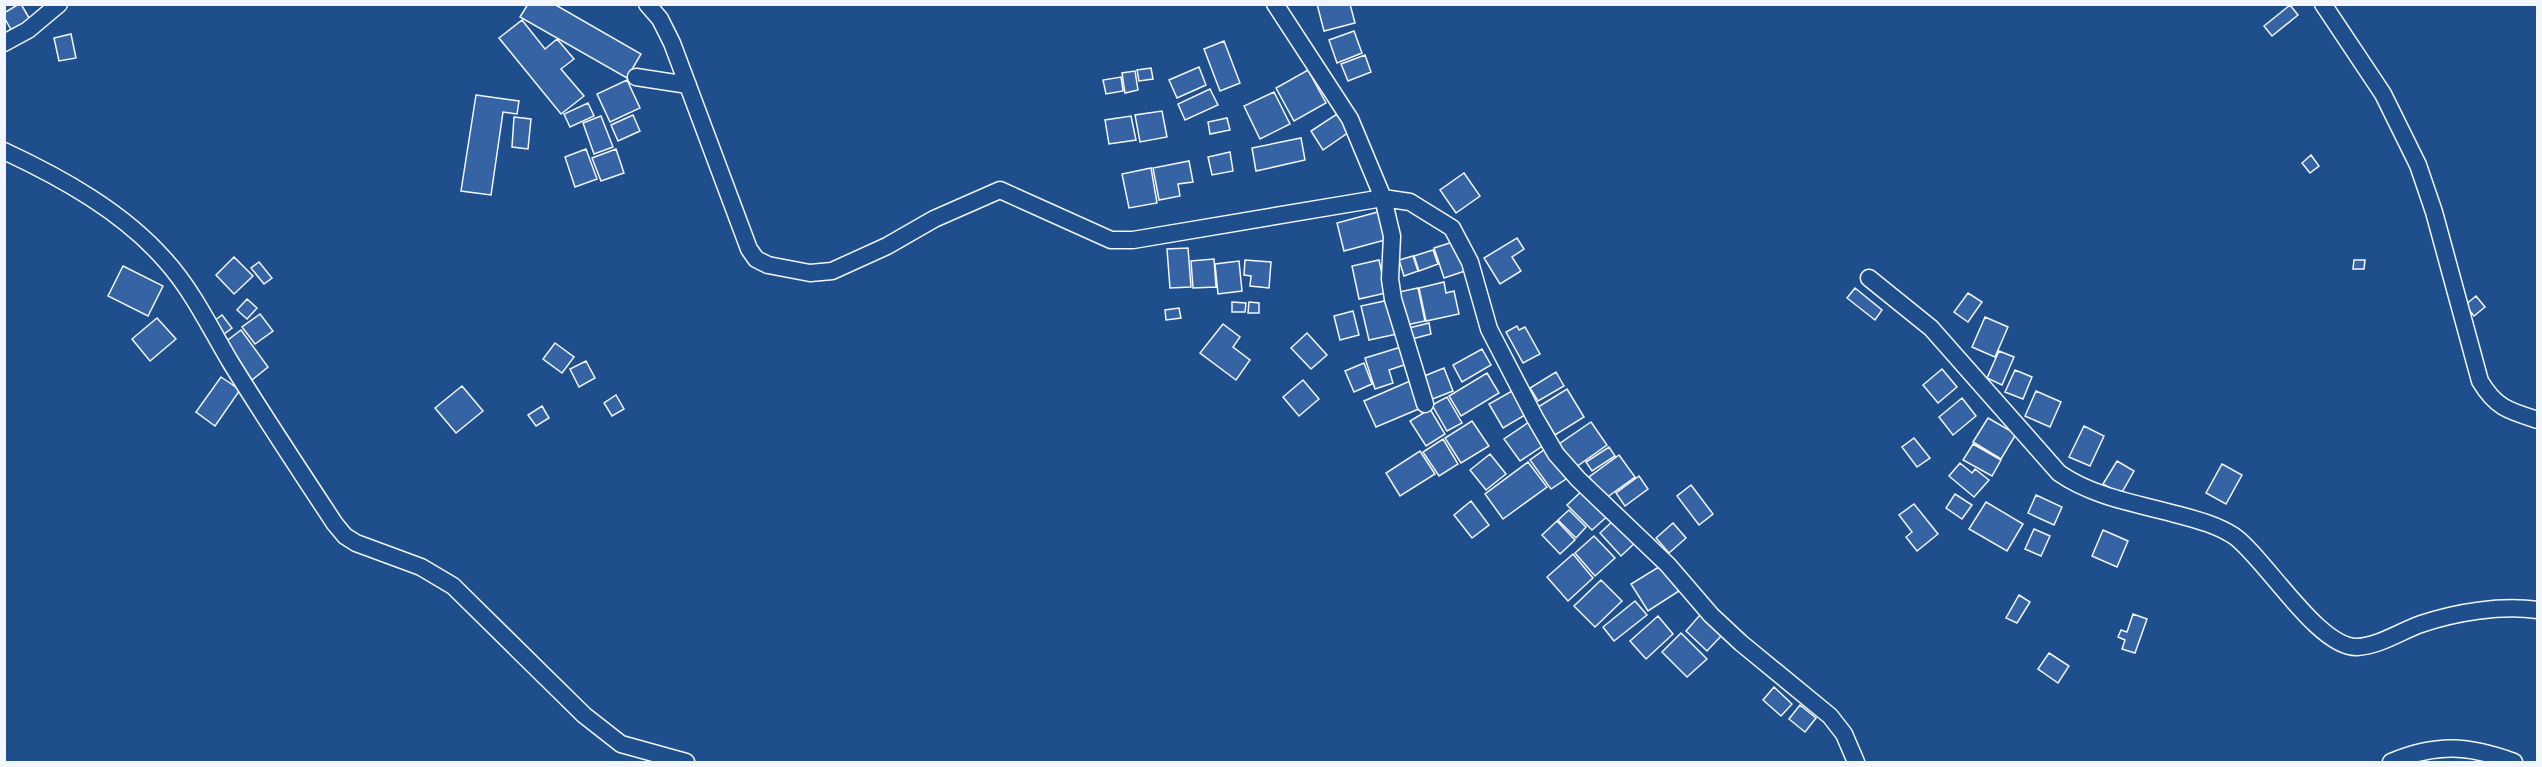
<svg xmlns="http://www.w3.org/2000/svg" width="2542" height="767" viewBox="0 0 2542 767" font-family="Ubuntu,sans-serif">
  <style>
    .building { fill: #3563a3; stroke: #f2f6ff; stroke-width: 1.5 }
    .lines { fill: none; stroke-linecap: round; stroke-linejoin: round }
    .minor-casing { stroke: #f2f6ff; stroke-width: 19 }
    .minor { stroke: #1f4e8c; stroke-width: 16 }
  </style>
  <rect width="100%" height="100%" fill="#1f4e8c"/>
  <!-- building -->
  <path class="building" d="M19 4H21L32 23 13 33 4 17V13Z
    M528 4H554L641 54 627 78 520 17Z
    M1317 4H1350L1355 23 1324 31Z
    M2290 5 2298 15 2272 36 2264 26Z
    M522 20 545 49 557 39 574 59 561 69 584 96 561 114 499 38Z
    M1354 31 1362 53 1337 63 1329 40Z
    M71 34 76 58 59 61 54 38Z
    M1224 41 1240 83 1220 91 1204 49Z
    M1365 55 1371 72 1348 81 1341 64Z
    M1199 67 1206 85 1177 98 1169 80Z
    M1151 68 1153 79 1139 81 1137 70Z
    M1308 70 1326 103 1294 121 1276 88Z
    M1135 71 1138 90 1125 93 1122 73Z
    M1121 77 1123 91 1106 94 1103 80Z
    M627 80 640 108 610 122 597 94Z
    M1210 89 1218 105 1185 120 1178 104Z
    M1274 92 1290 124 1260 139 1244 106Z
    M476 95 519 101 517 114 503 112 491 195 461 191Z
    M588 103 594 116 570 127 564 114Z
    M1162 111 1167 137 1140 142 1135 115Z
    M1337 114 1349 132 1323 150 1311 131Z
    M633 115 640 131 618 141 611 125Z
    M601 116 613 147 594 154 583 123Z
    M1131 116 1136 140 1109 144 1105 120Z
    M514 117 531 119 528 149 512 147Z
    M1227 118 1230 130 1210 134 1208 122Z
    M1301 138 1305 160 1256 171 1252 148Z
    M586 149 597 179 575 187 565 157Z
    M616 149 624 173 601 181 592 158Z
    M1230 152 1233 171 1212 175 1208 157Z
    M2311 155 2319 166 2310 173 2302 163Z
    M1189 161 1193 182 1178 184 1180 196 1159 200 1153 168Z
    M1151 168 1157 203 1129 208 1122 174Z
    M1464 173 1480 196 1456 213 1440 190Z
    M1378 212 1385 240 1344 251 1337 223Z
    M1517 238 1524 249 1512 257 1521 271 1500 284 1484 258Z
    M1456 241 1465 271 1444 278 1434 248Z
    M1188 248 1191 287 1170 288 1167 249Z
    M1433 250 1438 264 1419 271 1414 256Z
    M1413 256 1418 271 1404 276 1399 260Z
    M234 257 253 276 234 294 216 275Z
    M1214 259 1216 287 1193 288 1191 261Z
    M1245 260 1271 262 1269 288 1250 286 1251 276 1244 275Z
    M1379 260 1386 293 1359 299 1352 266Z
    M2354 260H2365L2364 269H2353Z
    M1239 261 1242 291 1218 294 1215 264Z
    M259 262 272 278 264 284 251 268Z
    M123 266 163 286 148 316 108 296Z
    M1444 282 1446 293 1454 291 1459 314 1426 321 1419 288Z
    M1418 288 1425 321 1406 325 1399 292Z
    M1855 288 1882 310 1875 320 1847 298Z
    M1968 293 1982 302 1968 322 1954 312Z
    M2476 296 2485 307 2474 316 2465 305Z
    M247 299 257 308 247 319 237 310Z
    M1389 300 1397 334 1369 340 1361 306Z
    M1232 302 1246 303 1245 312H1232Z
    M1249 302 1259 303V313H1248Z
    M1179 308 1181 318 1166 320 1165 310Z
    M1353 311 1359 335 1340 340 1334 316Z
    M260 314 273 331 255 344 242 327Z
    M222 315 232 328 220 337 210 324Z
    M1985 317 2008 327 1995 357 1972 347Z
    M157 318 176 339 150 361 132 339Z
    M1429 323 1431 334 1412 339 1409 328Z
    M1223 324 1240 337 1233 347 1250 360 1236 380 1200 353Z
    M1517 326 1519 330 1525 327 1540 354 1523 363 1506 332Z
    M241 330 268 367 252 380 224 343Z
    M1307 333 1327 355 1311 369 1291 348Z
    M555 343 574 357 562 373 543 359Z
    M1401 347 1407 364 1389 370 1393 383 1375 389 1365 358Z
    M1482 349 1491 365 1462 382 1453 365Z
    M1999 351 2014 357 2002 385 1987 378Z
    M586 361 595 378 579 387 570 369Z
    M1364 363 1372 384 1354 392 1345 371Z
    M1444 368 1453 391 1430 400 1422 377Z
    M1942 369 1957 387 1938 403 1923 385Z
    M2015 370 2032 377 2023 399 2005 392Z
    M1556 372 1564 386 1538 401 1530 388Z
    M1487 373 1499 393 1461 416 1449 396Z
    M221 377 240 390 215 426 196 412Z
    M1303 380 1319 399 1299 416 1283 397Z
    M1410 381 1421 408 1376 427 1364 401Z
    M462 386 483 411 456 433 435 408Z
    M1567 389 1584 417 1555 435 1538 407Z
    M1512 391 1525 415 1503 428 1489 404Z
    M2036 391 2061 402 2050 427 2025 416Z
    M616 395 624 409 612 416 604 403Z
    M1447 397 1462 423 1447 431 1432 405Z
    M1962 398 1976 416 1953 435 1939 417Z
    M542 406 549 418 536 426 528 415Z
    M1430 409 1445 434 1426 446 1410 421Z
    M1988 418 2016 434 2001 459 1973 442Z
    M1472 421 1489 446 1461 463 1445 438Z
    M1529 422 1544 445 1520 461 1504 439Z
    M1591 422 1607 445 1576 467 1559 444Z
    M2084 426 2104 436 2090 466 2069 457Z
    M1914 438 1930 458 1917 467 1902 447Z
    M1443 439 1458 464 1439 476 1423 452Z
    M1973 444 2001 460 1992 476 1963 460Z
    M1548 447 1569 477 1551 489 1530 460Z
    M1609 447 1615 456 1592 471 1586 462Z
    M1420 451 1435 474 1400 496 1386 473Z
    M1490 454 1506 474 1486 490 1470 470Z
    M1619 455 1635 477 1606 498 1589 477Z
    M2117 461 2134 471 2121 494 2103 484Z
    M1528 462 1547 487 1503 519 1485 494Z
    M1960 463 1972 473 1975 469 1989 480 1974 497 1949 476Z
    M2222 464 2242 475 2226 504 2206 493Z
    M1639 476 1648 489 1625 506 1616 493Z
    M1691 485 1713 514 1699 525 1677 496Z
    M1586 487 1611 513 1592 530 1567 505Z
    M1955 494 1972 505 1962 519 1946 508Z
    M2036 495 2062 507 2054 525 2028 513Z
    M1471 501 1489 525 1472 538 1454 515Z
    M1986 502 2023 524 2007 551 1969 529Z
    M1914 504 1938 534 1917 551 1906 537 1912 532 1899 515Z
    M1569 510 1586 527 1576 538 1558 520Z
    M1616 518 1637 541 1621 556 1600 533Z
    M1557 521 1575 540 1560 554 1542 535Z
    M1673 523 1686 538 1669 553 1656 538Z
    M2034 529 2050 536 2041 556 2025 549Z
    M2103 530 2128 541 2117 567 2092 556Z
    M1594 536 1615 558 1595 576 1575 553Z
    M1573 554 1593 578 1568 601 1547 577Z
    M1662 565 1679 591 1648 611 1631 584Z
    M1601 580 1622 601 1595 627 1574 606Z
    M2019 595 2030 602 2017 623 2006 618Z
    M1635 601 1647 615 1614 641 1603 627Z
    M2133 614 2147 619 2135 653 2122 649 2125 640 2118 637 2121 630 2127 632Z
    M1700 615 1722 635 1707 651 1686 631Z
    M1658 616 1673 634 1646 659 1630 641Z
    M1681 633 1707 659 1687 677 1662 652Z
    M2049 653 2069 666 2058 683 2038 669Z
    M1774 687 1792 704 1781 716 1763 700Z
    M1800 705 1816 718 1805 732 1789 719Z"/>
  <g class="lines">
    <defs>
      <path id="minor" d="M647 4 660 19 672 43 749 249 756 259 768 265 810 273 832 271 887 246 934 219 1000 190 1111 240H1133L1383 198 1410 202 1452 228 1470 262 1489 329 1535 418 1556 454 1578 479 1668 565 1711 615 1741 643 1830 716 1844 734 1856 762
        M1275 4 1350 119 1383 198 1392 236 1390 279 1393 299 1425 404
        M2323 4 2383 94 2418 165 2434 212 2480 381C2496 408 2509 411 2538 420
        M4 43 28 30 59 4
        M636 77 688 85
        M4 151C62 178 123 212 165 260 193 291 210 328 231 363 265 418 300 471 335 524L345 536 356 543 421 567 453 586 584 715 621 744 686 762
        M1869 278 1931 328 2059 473C2093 497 2139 504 2179 515 2198 520 2217 525 2234 536 2265 558 2318 648 2357 647 2379 646 2401 631 2421 624 2457 612 2500 605 2538 610
        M2391 762C2436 743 2469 745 2514 762"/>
    </defs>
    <!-- minor casing -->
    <use href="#minor" class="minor-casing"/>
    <!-- minor -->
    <use href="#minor" class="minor"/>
  </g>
  <!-- border -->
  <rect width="2542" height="767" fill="none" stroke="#f2f6ff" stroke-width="12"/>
</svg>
